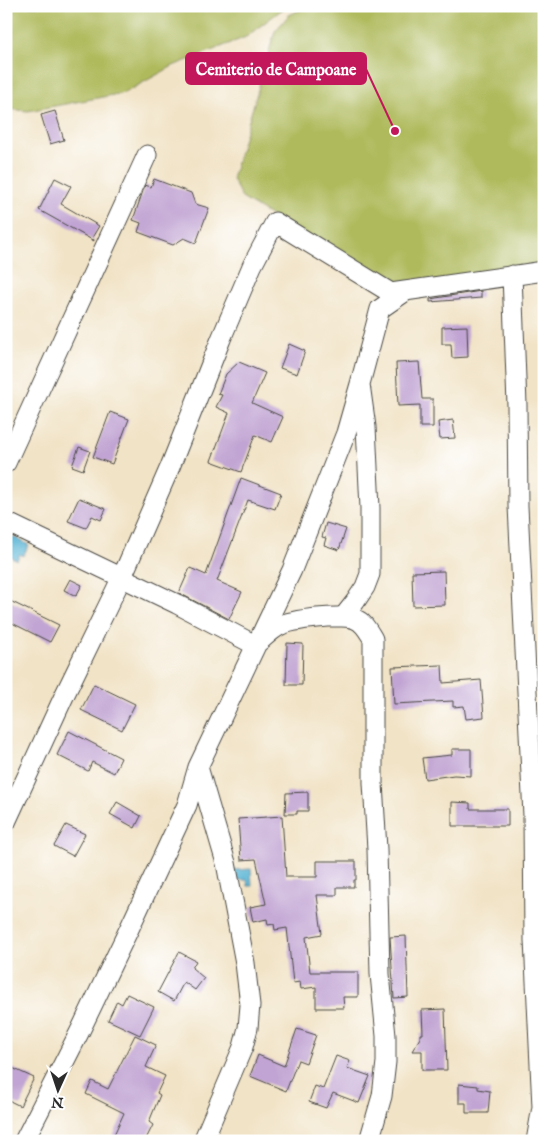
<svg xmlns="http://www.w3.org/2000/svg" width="550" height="1147" viewBox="0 0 550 1147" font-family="'IM FELL English',serif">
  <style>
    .green { fill: #afba5c; stroke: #6d7244 }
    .water { fill: #56b3d4; stroke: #406f80 }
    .building { fill: #c1a4d3 }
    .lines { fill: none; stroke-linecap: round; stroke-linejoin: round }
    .minor-casing { stroke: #494742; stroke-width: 21 }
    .minor { stroke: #fff; stroke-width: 19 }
    .leader { fill: none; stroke: #c2185b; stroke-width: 2 }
    .callout-dot { fill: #c2185b; stroke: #fff; stroke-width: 2 }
    .callout { fill: #c2185b; stroke: #c2185b; stroke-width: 2 }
    .callout-label { font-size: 16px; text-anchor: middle; font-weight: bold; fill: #fff }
  </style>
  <rect width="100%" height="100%" fill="#fff"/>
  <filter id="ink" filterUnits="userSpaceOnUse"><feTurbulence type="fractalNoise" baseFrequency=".02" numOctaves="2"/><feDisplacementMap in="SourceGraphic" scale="10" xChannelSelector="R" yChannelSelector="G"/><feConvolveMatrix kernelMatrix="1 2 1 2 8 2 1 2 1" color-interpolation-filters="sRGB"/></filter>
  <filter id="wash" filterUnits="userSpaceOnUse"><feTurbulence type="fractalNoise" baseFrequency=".0096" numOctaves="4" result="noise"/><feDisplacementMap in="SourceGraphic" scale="20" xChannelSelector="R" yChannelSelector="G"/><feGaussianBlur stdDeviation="1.12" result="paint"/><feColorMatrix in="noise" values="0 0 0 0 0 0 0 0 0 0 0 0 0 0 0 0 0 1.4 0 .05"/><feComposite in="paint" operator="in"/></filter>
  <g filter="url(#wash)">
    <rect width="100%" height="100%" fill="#f1e3c6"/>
    <!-- green -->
    <path class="green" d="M6 6H289L280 11 246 37 173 66 124 93 28 111 6 109Z
      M309 6H544V264L429 282 391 281 325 249 242 198 232 179 275 31 289 15Z"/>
    <!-- water -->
    <path class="water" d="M10 535 29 545 23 556 20 554 17 560 9 556 12 550 6 546V542Z
      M251 869 252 886H248L247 880H235L234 870Z"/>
    <g id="blocks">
      <!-- building -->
      <path class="building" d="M55 111 64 140 50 144 41 115Z
        M55 178 71 186 61 204 99 226 93 236 94 241 39 210Z
        M154 179 191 193 195 204 209 208 196 243 184 238 173 245 138 232 141 223 133 220 145 185 151 187Z
        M481 291V298L430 302V299Z
        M467 326 468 357 452 358 451 344H442V327Z
        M289 344 305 351 297 374 280 368Z
        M239 362 265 373 252 403 283 417 272 442 255 435 241 472 211 461 229 413 216 407 222 395 218 394 226 374Z
        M419 362 422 399H433V427H420V405L398 406 396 363Z
        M110 412 129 419 112 464 93 457Z
        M453 420 455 438 440 439 438 422Z
        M79 447 90 451 83 470 72 466Z
        M241 478 281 493 275 509 248 500 217 581 242 592 229 619 179 593 190 568 206 575Z
        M79 498 106 509 101 520 92 516 86 528 68 521Z
        M326 523 346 529 339 550 324 545 326 538 322 537Z
        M444 571 445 605 413 606 412 572Z
        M70 579 82 585 76 596 64 590Z
        M6 599 59 625 50 642 6 620Z
        M287 643 303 644 302 685H286Z
        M442 665 443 683 481 680 484 717 466 719 464 706 453 707V701L394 704 392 667Z
        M94 684 135 704 122 730 81 710Z
        M69 731 121 758 114 773 92 762 88 771 57 755Z
        M452 749H471V776L454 775 425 779 422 758 452 755Z
        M308 792V811H297V814H285L286 793Z
        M117 802 141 816 135 828 110 814Z
        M452 802 470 803V809H508V826H452Z
        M282 816 286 877H317V861H356V880H354V887H337V895H317L322 934 306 937 310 972H358V997H343L344 1008H316V987L301 989 300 982 293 983 287 928 275 930 274 924 268 925 267 919 253 922 250 907 266 904 256 859 241 860 238 819Z
        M66 825 85 834 73 856 54 846Z
        M406 936 408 997 394 998 390 937Z
        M179 952 196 961 192 968 204 978 195 990 184 982 174 1001 158 992Z
        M127 994 154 1007 140 1035 108 1020 117 1001 122 1004Z
        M445 1009 447 1070H422V1051H412L420 1038V1034H423L422 1010Z
        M297 1029 316 1035 306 1063 298 1060 286 1091 250 1076 258 1055 284 1066Z
        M135 1035 156 1045 146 1067 165 1076 157 1093 160 1095 149 1122 153 1125 145 1141H111L124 1113 86 1094 92 1081 108 1089Z
        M336 1056 350 1061 347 1068 370 1076 359 1103 333 1093 326 1108 309 1102 315 1086 323 1089Z
        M6 1065 34 1078 20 1106 6 1099Z
        M459 1084 478 1086V1089L490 1091 488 1113H466V1103H459Z"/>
    </g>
  </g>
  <g filter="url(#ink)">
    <use href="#blocks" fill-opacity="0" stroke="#494742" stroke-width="1"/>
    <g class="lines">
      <defs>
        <path id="minor" d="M512 275 517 405 518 506 533 816 534 940 542 1107 536 1141
          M6 463 147 155
          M6 522 177 604 255 645C263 639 270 631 279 626 293 619 341 614 355 619 364 622 368 631 373 639V783L377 849 380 974 386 1036V1062L382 1096 369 1141
          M339 617 344 616 355 602 365 587 370 574V508L366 427 360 384 380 309 406 291
          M198 767 226 863 245 963 250 1005 248 1028 243 1047 203 1141
          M6 822 65 694 122 577 170 467 221 339 252 266 275 222 391 293 544 271
          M24 1141 80 1031 130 927 187 805 198 767 292 570 346 433 360 384"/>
      </defs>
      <!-- minor casing -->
      <use href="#minor" class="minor-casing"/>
      <!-- minor -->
      <use href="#minor" class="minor"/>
    </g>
  </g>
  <!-- callouts -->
  <path class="leader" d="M395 131L366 69"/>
  <circle class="callout-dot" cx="395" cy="131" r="5"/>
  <rect class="callout" x="186" y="53" width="180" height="31" rx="5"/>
  <g class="callout-label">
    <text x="276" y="75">Cemiterio de Campoane</text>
  </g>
  <!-- margin -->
  <rect width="550" height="1147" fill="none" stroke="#fff" stroke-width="25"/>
  <!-- north arrow -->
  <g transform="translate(58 1090) rotate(183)" stroke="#ffffff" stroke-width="4" paint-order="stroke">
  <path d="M0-4L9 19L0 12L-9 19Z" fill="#2b2b2b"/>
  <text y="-8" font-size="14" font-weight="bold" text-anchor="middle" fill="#2b2b2b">N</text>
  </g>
</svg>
